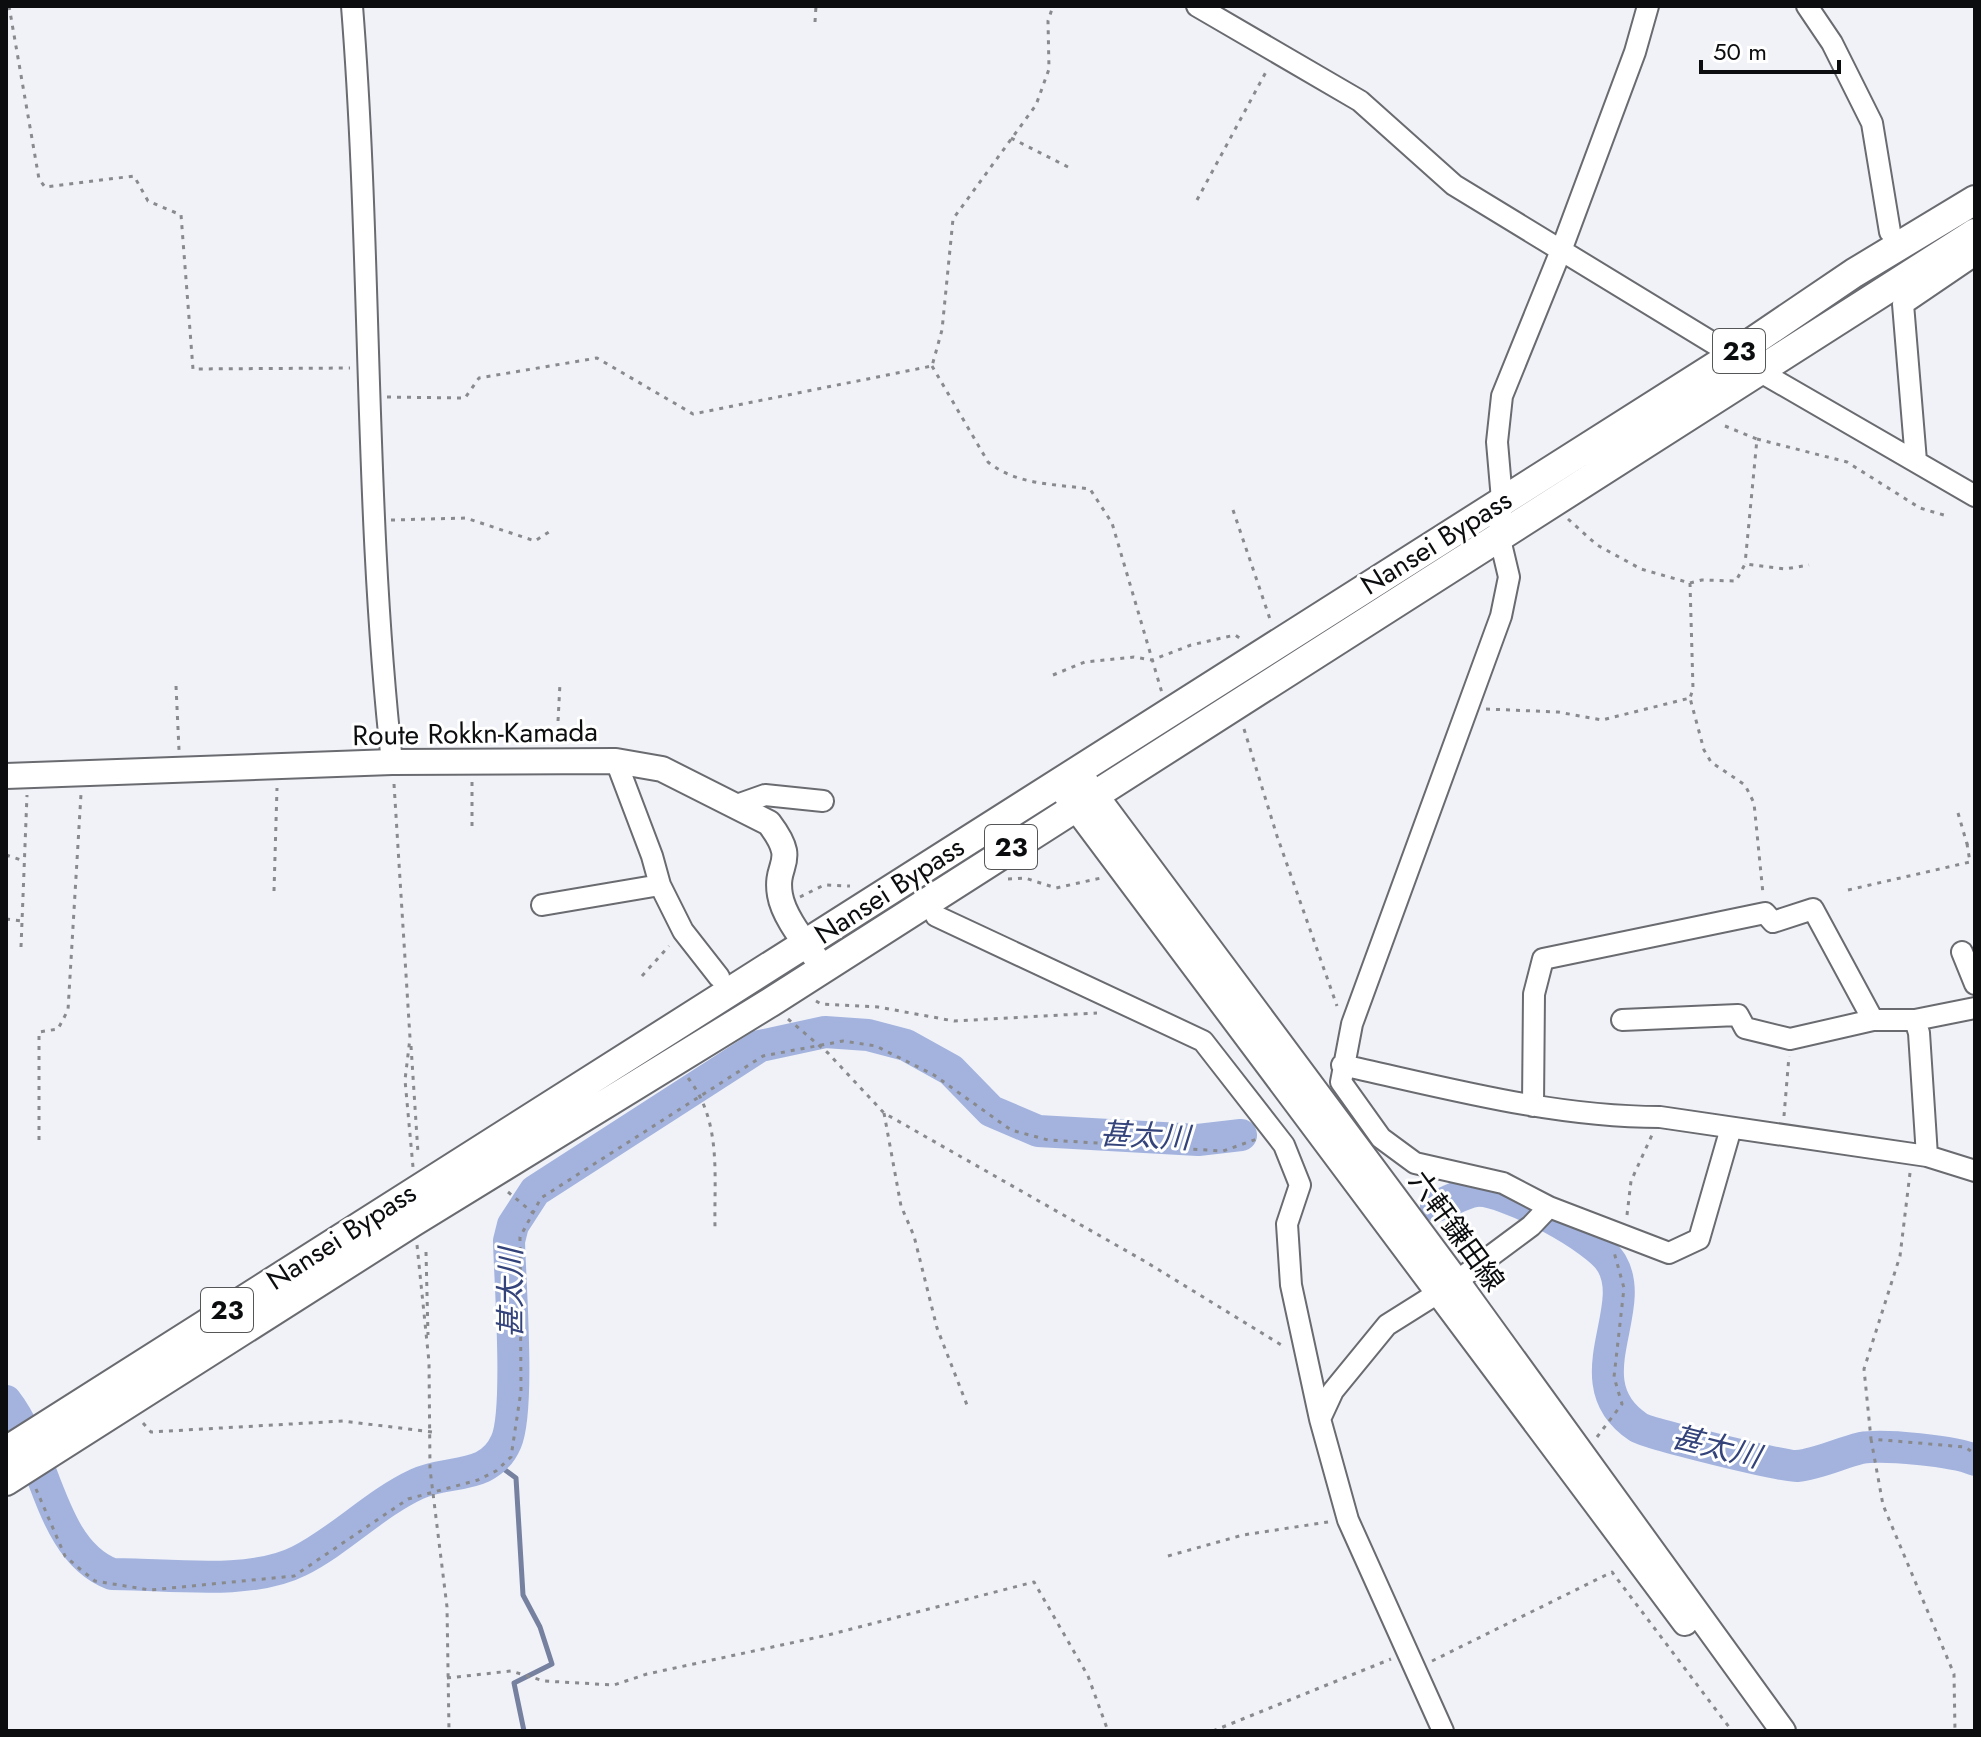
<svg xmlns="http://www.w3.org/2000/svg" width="1981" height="1737" viewBox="0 0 1981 1737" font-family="Jost,'Noto Sans JP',sans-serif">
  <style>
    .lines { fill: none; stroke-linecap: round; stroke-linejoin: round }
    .stream { stroke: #7681a0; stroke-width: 5 }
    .river { stroke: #a3b3de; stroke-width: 32 }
    .minor-casing { stroke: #696b70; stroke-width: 24 }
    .major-casing { stroke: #696b70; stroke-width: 28 }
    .highway-casing { stroke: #696b70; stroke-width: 32 }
    .path { stroke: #898a8e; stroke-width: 3; stroke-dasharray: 4 6; stroke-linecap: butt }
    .minor { stroke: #fff; stroke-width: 20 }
    .major { stroke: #fff; stroke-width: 24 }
    .highway { stroke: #fff; stroke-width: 28 }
    .labels { text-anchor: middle; stroke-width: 6; stroke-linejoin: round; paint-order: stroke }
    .shield { fill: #fff; stroke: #555657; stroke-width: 2 }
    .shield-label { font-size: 26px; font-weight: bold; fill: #0c0d0f }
    .street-label { font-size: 28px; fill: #0c0d0f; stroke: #fff }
    .water-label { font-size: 30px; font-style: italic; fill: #34447b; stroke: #fff }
  </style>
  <rect width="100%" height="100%" fill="#f0f2f8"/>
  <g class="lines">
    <!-- stream -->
    <path class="stream" d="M493 1461 516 1478 523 1595 540 1627 552 1664 514 1683 524 1731"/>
    <!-- river -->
    <path class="river" d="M1436 1206C1448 1202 1463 1193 1476 1191 1503 1188 1599 1239 1612 1264 1639 1311 1572 1383 1638 1427 1648 1434 1785 1467 1797 1466 1818 1464 1840 1453 1861 1448 1883 1444 1955 1451 1975 1460
      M6 1401C46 1452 49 1550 112 1574 168 1574 250 1586 299 1561 341 1540 374 1504 417 1484 448 1469 489 1481 506 1442 520 1411 510 1283 509 1241L513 1225 535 1191 760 1046 825 1032 868 1035 906 1045 951 1070 991 1111 1038 1131 1198 1140 1241 1135"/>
    <defs>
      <path id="minor" d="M352 6C372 258 364 511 392 762
        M1197 6 1360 101 1454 185 1759 371 1975 496
        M1807 6 1832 43 1872 123 1890 232
        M1916 461 1903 304 1975 255
        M616 761 652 856 660 885 683 931 719 977
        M734 806 765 795 823 801
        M542 905 660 885
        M936 916 1203 1041 1284 1145 1300 1185 1287 1224 1291 1285 1320 1419 1348 1520 1443 1731
        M1962 952 1975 984
        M1622 1020 1738 1015 1745 1028 1790 1039 1873 1020H1915L1919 1033 1927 1156
        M1915 1020 1975 1008
        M1342 1065C1447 1088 1552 1117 1660 1117L1927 1156 1975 1171
        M1533 1106 1534 994 1543 959 1765 913 1773 922 1813 909 1873 1020
        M1549 1207 1503 1183 1415 1163 1381 1138 1341 1082 1352 1024 1501 616 1509 577 1499 535 1502 500 1497 442 1502 396 1562 248 1635 52 1648 6
        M1320 1419 1333 1391 1387 1325 1457 1281 1531 1226 1549 1207 1669 1253 1699 1239 1731 1128"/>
      <path id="major" d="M1077 770 1457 1281 1783 1731
        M6 776 392 762 616 761 662 769 769 823C800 864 774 861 780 895 784 919 809 947 822 967
        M1057 783 1685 1623"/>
      <path id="highway" d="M6 1451 1733 355 1854 273 1975 200
        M6 1481 413 1222 771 1002 1975 233"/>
    </defs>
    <!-- minor casing -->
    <use href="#minor" class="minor-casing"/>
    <!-- major casing -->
    <use href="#major" class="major-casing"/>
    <!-- highway casing -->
    <use href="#highway" class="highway-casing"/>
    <!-- path -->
    <path class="path" d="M9 6 39 179 45 187 134 176 148 201 181 215 193 369 350 368
      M815 22 816 6
      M1011 138 1068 167
      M1197 200 1267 70
      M932 366 988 462C1016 485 1055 484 1090 489L1112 523 1162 693
      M387 397 465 398 479 378 597 358 693 414 932 366 942 330 953 219 1036 105 1049 69 1048 21 1053 6
      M1725 426 1757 439 1745 564
      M1757 439 1847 462 1920 508 1947 516
      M1233 510 1271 622
      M1568 519 1597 545 1641 569 1690 583 1693 689 1690 698
      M391 520 466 518 535 541 552 530
      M1690 583 1702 580 1736 581 1745 564 1785 569 1809 565
      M1053 675 1085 662 1134 657 1152 660 1191 645 1235 635 1241 639
      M176 686 179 750
      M1486 709 1558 712 1602 720 1690 698 1704 750 1711 762 1745 785 1754 803 1763 894
      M1244 729 1277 836 1337 1006
      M557 741 560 683
      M472 782V827
      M394 784 410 1038 405 1080 413 1167
      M1958 813 1967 844 1975 842
      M6 855 24 861
      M1008 879 1025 878 1056 888 1101 878
      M1848 890 1970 862 1967 844
      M274 891 277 788
      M800 897 824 885 850 886
      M6 919 22 921
      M21 947 27 795
      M642 976 669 946
      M816 1001 821 1004 878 1007 954 1021 1097 1013
      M788 1019 828 1053 884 1113 1146 1262 1283 1346
      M411 1046 418 1153
      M688 1078C722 1121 714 1175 715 1227
      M884 1113 901 1206 914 1236 937 1328 967 1405
      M1784 1116 1789 1056
      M39 1140V1032L58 1029 68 1010 81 794
      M1910 1173 1900 1256 1864 1369 1871 1439 1965 1447 1975 1454
      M508 1192 532 1212
      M1627 1215 1631 1181 1652 1135
      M417 1245 429 1362 430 1469 447 1607 449 1731
      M426 1252 428 1335
      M143 1423 151 1432 343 1421 432 1432
      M1597 1437 1622 1404 1614 1377 1624 1288 1614 1252
      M1871 1439 1883 1505 1954 1674 1955 1731
      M36 1489 65 1556 80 1569 95 1581 150 1590 294 1576 408 1499 478 1480 496 1471 511 1457 521 1391 520 1237 541 1198 763 1056 843 1041 876 1046 934 1075 1011 1130 1048 1140 1223 1151 1257 1139
      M1168 1556 1243 1535 1328 1522
      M1432 1661 1612 1572 1732 1731
      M447 1678 511 1671 544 1681 614 1685 647 1674 828 1635 1034 1582 1088 1676 1108 1731
      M1213 1731 1391 1659"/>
    <!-- minor -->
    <use href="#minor" class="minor"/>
    <!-- major -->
    <use href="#major" class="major"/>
    <!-- highway -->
    <use href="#highway" class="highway"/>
  </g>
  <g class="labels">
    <!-- shield labels -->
    <g class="shield">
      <rect x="1713" y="329" width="52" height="44" rx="6"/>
      <rect x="985" y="825" width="52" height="44" rx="6"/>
      <rect x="201" y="1288" width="52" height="44" rx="6"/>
    </g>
    <g class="shield-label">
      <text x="1739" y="360">23</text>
      <text x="1011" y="856">23</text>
      <text x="227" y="1319">23</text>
    </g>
    <!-- street labels -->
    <g class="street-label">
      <text transform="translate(1436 542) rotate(-32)" y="10">Nansei Bypass</text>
      <text transform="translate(475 733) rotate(-1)" y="10">Route Rokkn-Kamada</text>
      <text transform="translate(889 890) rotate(-33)" y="10">Nansei Bypass</text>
      <text transform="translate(1457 1231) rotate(54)" y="10">六軒鎌田線</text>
      <text transform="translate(341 1236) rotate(-33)" y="10">Nansei Bypass</text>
    </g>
    <!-- water labels -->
    <g class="water-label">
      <text transform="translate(1145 1136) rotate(3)" y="10">甚太川</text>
      <text transform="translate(511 1293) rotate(-90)" y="10">甚太川</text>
      <text transform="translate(1716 1447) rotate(14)" y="10">甚太川</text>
    </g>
  </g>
  <!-- border -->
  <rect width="1981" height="1737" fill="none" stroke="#0c0d0f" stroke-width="16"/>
  <!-- scale -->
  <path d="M1701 60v12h138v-12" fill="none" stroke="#0c0d0f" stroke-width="4"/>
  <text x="1713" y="60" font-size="24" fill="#0c0d0f" stroke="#ffffff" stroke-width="6" paint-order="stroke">50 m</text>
</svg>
